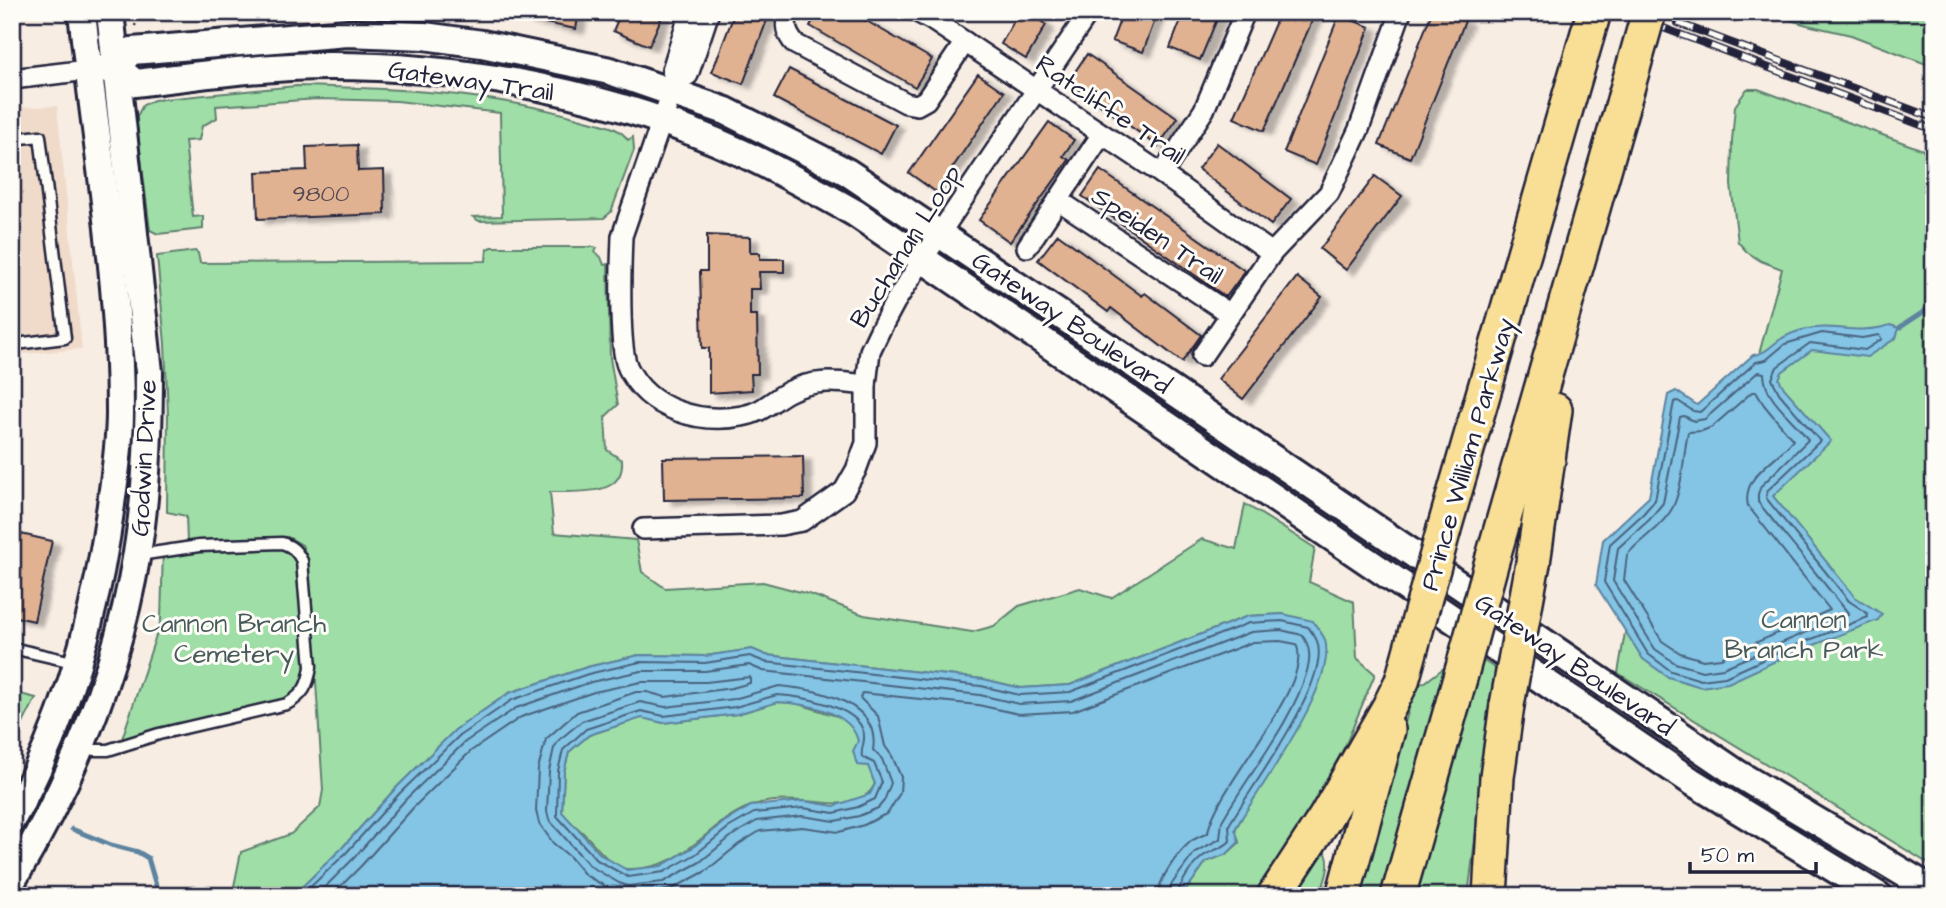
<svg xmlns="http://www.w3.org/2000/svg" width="1946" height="908" viewBox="0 0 1946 908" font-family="'Architects Daughter',sans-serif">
<defs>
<filter id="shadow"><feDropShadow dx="8" dy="4.5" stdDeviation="2" flood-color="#0004"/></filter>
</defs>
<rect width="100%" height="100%" fill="#f7ede3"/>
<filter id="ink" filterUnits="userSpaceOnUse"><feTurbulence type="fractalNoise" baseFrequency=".0143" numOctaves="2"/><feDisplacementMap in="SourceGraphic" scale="14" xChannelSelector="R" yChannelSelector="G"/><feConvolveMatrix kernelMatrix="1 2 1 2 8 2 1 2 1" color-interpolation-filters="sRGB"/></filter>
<g filter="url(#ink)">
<!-- built -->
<polygon fill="#f0dbca" points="57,106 82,349 12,355 12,108"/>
<!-- green -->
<g fill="#9fdea6" stroke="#608070" stroke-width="2">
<polygon points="1934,12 1934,67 1851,35 1807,25 1767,13"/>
<path d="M296 86C393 88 491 92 585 120 600 124 619 126 628 140L633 137 634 150 611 212 604 218 479 221 473 217 502 216 500 113 397 101 318 99 216 106 217 118 202 126 199 140 185 141 193 217 203 216V229L158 234 150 230 136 118 143 105 154 100Z"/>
<polygon points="1747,89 1758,89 1934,154 1934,867 1618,673 1628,615 1706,550 1782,269 1761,261 1747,252 1738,242 1731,185 1732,141 1735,106"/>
<path d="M491 247H594L597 248 595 252 601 257 604 265 608 264 610 358 618 405 605 417 607 450 622 460C625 498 576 491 550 492L554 533 636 540 642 572 665 588 763 582 812 595 864 615 972 632 994 626 1019 606 1080 588 1111 598 1202 539 1236 549 1245 504 1315 548 1309 582 1354 602 1357 658 1375 674 1346 744 1299 832 1258 896H1182L1206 862 1227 854 1239 843 1235 830 1250 803 1283 614 1248 616 1070 685 1021 688 983 679 766 655 752 649 705 656 639 655 587 667 509 693 455 730 395 789 342 848 304 885 288 896H232L241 852 291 834 320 807 323 790 308 559 302 545 288 537 187 542 186 516 167 512 168 415 165 344 157 256 195 251 198 253 200 263 486 261 487 249Z"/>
<polygon points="282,543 298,552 311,667 299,697 119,748 161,620 163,550"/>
<polygon points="1479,658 1496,669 1468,896 1412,896"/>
<polygon points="1445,667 1381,896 1356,896 1416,684 1424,683"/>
<polygon points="12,692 36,698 12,745"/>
<path d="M778 702 796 703 843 718 855 729 875 784C861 812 830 802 804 801 788 800 766 800 751 806 705 823 688 869 630 869 613 870 600 850 589 839 580 829 570 823 562 812L564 772 569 752 589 735 643 717 663 723 737 714Z"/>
<path d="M1325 852C1333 864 1324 882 1320 896H1289Z"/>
</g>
<!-- water -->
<g fill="#84c4e4" stroke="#5d83a0" stroke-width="2" fill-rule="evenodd">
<path d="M1890 325 1899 328 1896 338 1867 357 1812 350 1782 372 1779 379 1784 388 1831 441 1773 496 1855 597 1882 614 1878 620 1791 654 1728 683 1701 687 1668 677 1643 659 1596 585 1603 540 1649 497 1668 395 1676 391 1697 405 1753 355C1766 354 1771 345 1781 339 1787 335 1795 332 1802 330 1834 322 1856 336 1890 325Z"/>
<path d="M1283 614 1313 621C1316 627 1323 634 1325 640 1338 684 1258 789 1235 829L1239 842 1227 854 1206 862 1182 896H288L304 885 342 848 395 789 455 730 509 693 587 667 639 655 705 656 752 649 766 655 983 679 1021 688 1070 685 1248 616ZM778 702C806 704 850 710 858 741L853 751 857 765 868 766 875 784 870 794 834 806 804 801 751 806 724 822 692 848 661 866 627 870 601 855 562 812 564 772 569 752 589 735 642 718 663 723 737 714Z"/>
</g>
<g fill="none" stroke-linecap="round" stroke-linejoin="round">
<!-- shore -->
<g stroke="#49637f" stroke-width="2">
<polygon points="1822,333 1862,338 1879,335 1882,339 1865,350 1810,343 1777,367 1772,379 1779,393 1820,441 1768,490 1766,498 1849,601 1867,613 1868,617 1789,648 1725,677 1701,680 1671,671 1648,654 1604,582 1610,544 1643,514 1655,500 1674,402 1678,401 1693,411 1700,412 1756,362 1766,360 1785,344"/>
<path d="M1758 372 1764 373C1764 401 1794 418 1808 440L1761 486 1758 494V502L1849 614 1723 668 1702 671 1675 663 1655 649 1613 581 1618 548 1649 520 1663 503 1680 417 1684 416 1694 421 1705 419Z"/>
<path d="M1752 392H1756L1764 405 1793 440C1778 460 1741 475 1748 506L1830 610 1721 658 1703 660 1680 653 1662 641 1624 580 1627 555C1640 539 1659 529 1670 512 1683 493 1683 455 1688 432L1702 431 1712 427Z"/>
<path d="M779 686C815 689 881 701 873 750L882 759 891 783 884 801 878 808 859 816 835 821 802 816 757 821 733 835 700 862 663 882 628 886 619 883 590 866 549 820 547 811 549 771 554 748 559 740 582 721 640 702 665 707 734 699Z"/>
<path d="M777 695C799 696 854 705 863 730 867 742 860 746 862 757L874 763 882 782 875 799 858 807 834 813 803 808 754 813 728 828 696 854 664 872 628 877 597 860 557 816 558 771 563 750 586 729 641 711 664 716 735 707Z"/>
<path d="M301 896 346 853 400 793 459 736 512 700 588 674 640 662 705 663 750 656 765 662 981 686 1020 695 1070 692 1249 623 1282 621 1308 627C1311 631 1315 636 1317 641 1332 681 1250 788 1229 825L1230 841C1222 850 1209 850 1201 858 1192 865 1179 885 1177 896"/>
<path d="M316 896 353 859 406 799 465 742 516 708 591 682 641 671H705L749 665 763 671 980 695 1019 704 1071 701 1251 632 1281 630 1302 635C1310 645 1311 659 1307 671 1292 723 1249 773 1222 821L1220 839 1195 852 1171 885 1168 896"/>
<polyline points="331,896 361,866 414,807 471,751 521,717 594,692 641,682 706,682 750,677 750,683 732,688 665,697 647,692 636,692 577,712 546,739 538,769 536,811 539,823 553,843 570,857 585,875 623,896"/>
<path d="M632 896 672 889 706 871 739 844 760 831 802 827 839 832 864 825 888 813 900 793 901 777 892 756 885 746 878 716 860 698 862 693 978 705 1019 714 1073 711 1253 642 1280 641 1296 644C1316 684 1214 788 1208 833 1202 836 1194 838 1189 843 1177 854 1158 880 1158 896"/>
</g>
<!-- stream -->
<g stroke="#5d83a0" stroke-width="5">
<polyline points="1899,328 1934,305"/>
<polyline points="72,829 111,845 138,852 148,858 159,896"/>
</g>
</g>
<!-- building -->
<g fill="#e0b291" stroke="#22223b" stroke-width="2" filter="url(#shadow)">
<polygon points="526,12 579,12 576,29 525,19"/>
<polygon points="621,12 664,12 649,46 613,31"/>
<polygon points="735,12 770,12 743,84 712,72"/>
<polygon points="818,12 851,12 932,59 915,87 810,26"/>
<polygon points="1019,12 1029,12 1046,25 1026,59 1001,44"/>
<polygon points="1123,12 1158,12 1143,52 1112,41"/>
<polygon points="1184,12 1220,12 1200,60 1170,48"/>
<polygon points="1280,12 1316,12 1264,131 1234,118"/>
<polygon points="1432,12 1444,12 1465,21 1410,158 1379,145"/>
<polygon points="1339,15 1370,27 1316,165 1284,152"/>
<polygon points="1087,54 1178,118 1158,146 1068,82"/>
<polygon points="789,69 896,125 881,154 774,98"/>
<polygon points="978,74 1004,92 936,192 909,173"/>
<polygon points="1049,122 1074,140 1063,156 1069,160 1010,242 979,220"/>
<polygon points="1217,143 1291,199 1271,225 1198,169"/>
<polygon points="357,145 358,171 384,170 385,214 258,219 256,172 307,170 306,147"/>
<polygon points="1100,170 1245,271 1226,297 1082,196"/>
<polygon points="1375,176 1402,196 1346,270 1320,249"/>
<polygon points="1058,234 1142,296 1145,293 1201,335 1182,362 1111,308 1108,312 1038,260"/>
<polygon points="707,235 750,237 750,253 760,253 760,259 784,259 784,272 759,272 760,289 750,289 750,315 757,315 758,374 751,374 752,390 709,393 709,348 702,348 700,271 707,271"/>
<polygon points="1297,277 1322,297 1243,399 1218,379"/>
<polygon points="803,456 804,498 664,500 663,458"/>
<polygon points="12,532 52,541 34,621 12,616"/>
</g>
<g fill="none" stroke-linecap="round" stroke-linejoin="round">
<!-- lane casing -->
<g stroke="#22223b" stroke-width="15">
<g id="lane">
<polyline points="12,139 40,136 65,338 16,344 12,314"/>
<polyline points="12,648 77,663"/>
<path d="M82 745 94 750H108L159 734 287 704C303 695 308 686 311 667L302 561C297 551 292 546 282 543L199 546 139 555"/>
</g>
</g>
<!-- street casing -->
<g stroke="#22223b" stroke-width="24">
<g id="street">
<path d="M789 12C784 25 786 34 795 44L906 103 917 105 926 100 965 42"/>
<polyline points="917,12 932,20 1162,174 1272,253"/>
<polyline points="12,79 88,70"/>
<path d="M675 83 622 236C621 261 618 348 628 368 648 410 700 424 742 416 764 412 771 401 788 392 814 378 838 382 866 385"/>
<polyline points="675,83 688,75 709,12"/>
<polyline points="675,83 672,70 690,12"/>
<polyline points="1162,174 1204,110 1245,12"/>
<polyline points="1058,200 1230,314"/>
<polyline points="1027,247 1102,134"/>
<polyline points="1202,356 1272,253 1329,193 1359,129 1401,12"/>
<polyline points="643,529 781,525 802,521 844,491 856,470 866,443 866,385 870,351 880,330 895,302 940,233 1089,12"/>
</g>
</g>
<!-- secondary casing -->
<g stroke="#22223b" stroke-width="32">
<g id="secondary">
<path d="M116 67 135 83C200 75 265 66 330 66 471 66 614 94 742 153 781 171 818 192 855 213L1691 781 1879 896"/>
<polyline points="88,70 116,67 131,51 145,50 347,33 424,36 482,44 610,71 726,111 847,172 1101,342 1738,774 1934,891"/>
<path d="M12 819C67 720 98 610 112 497 116 469 120 441 120 413 120 279 96 145 82 12"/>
<path d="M12 881C72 781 118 669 137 553 147 494 149 433 149 372L110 12"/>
</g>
</g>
<!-- highway casing -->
<g stroke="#22223b" stroke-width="38">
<g id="highway">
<polyline points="1444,529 1594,12"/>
<polyline points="1493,557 1624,100"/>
<polyline points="1533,563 1555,410"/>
<polyline points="1274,896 1325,818 1389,707 1402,681"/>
<polyline points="1343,896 1388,730"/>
<polyline points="1398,896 1462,671"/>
<polyline points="1490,896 1497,777 1507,705"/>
</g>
</g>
<!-- path -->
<polyline stroke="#22223b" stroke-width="2.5" stroke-dasharray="2 5" stroke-linecap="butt" points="135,26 139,12"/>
<!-- lane -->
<use href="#lane" stroke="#fdfcf7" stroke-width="10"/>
<!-- street -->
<use href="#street" stroke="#fdfcf7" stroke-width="19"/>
<!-- secondary -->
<use href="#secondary" stroke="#fdfcf7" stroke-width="26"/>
<!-- highway -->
<use href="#highway" stroke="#f9df96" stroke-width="33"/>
<!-- rail casing -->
<g stroke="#22223b" stroke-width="8">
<g id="rail">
<polyline points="1621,12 1934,130"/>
<polyline points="1678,23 1934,118"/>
</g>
</g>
<!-- rail -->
<use href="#rail" stroke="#fdfcf7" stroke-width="5" stroke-dasharray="16" stroke-linecap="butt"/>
<!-- highway-bridge casing -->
<g stroke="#22223b" stroke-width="38" stroke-linecap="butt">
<g id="highway-bridge">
<polyline points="1624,100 1649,12"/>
<polyline points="1462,671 1493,557"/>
<polyline points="1402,681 1444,529"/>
<polyline points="1507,705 1533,563"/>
</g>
</g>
<!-- highway-bridge -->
<use href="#highway-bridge" stroke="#f9df96" stroke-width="33"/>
</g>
</g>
<g text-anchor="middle" stroke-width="6" stroke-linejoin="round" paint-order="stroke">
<!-- number labels -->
<g font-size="23" fill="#524650">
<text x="321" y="201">9800</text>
</g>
<!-- street labels -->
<g font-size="26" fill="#22223b" stroke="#fdfcf7">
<text transform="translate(471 80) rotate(8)" y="9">Gateway Trail</text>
<text transform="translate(1111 109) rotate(34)" y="9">Ratcliffe Trail</text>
<text transform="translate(1158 235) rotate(34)" y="9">Speiden Trail</text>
<text transform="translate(905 246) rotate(-58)" y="9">Buchanan Loop</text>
<text transform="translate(1072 322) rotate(34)" y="9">Gateway Boulevard</text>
<text transform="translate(1467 454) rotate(-74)" y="9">Prince William Parkway</text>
<text transform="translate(143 458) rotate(-87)" y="9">Godwin Drive</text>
<text transform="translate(1575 664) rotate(34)" y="9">Gateway Boulevard</text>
</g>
<!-- park labels -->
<g font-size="26" fill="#485a5b" stroke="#fdfcf7">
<text x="1804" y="628">Cannon<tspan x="1804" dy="30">Branch Park</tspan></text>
<text x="234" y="632">Cannon Branch<tspan x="234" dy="30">Cemetery</tspan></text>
</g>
</g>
<!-- margin -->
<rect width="1946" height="908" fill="none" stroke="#fdfcf7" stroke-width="42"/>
<rect x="21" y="21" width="1904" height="866" fill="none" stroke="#22223b" stroke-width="2.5" filter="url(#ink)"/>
<!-- scale -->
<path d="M1690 862v10h126v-10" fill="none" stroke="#22223b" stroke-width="3.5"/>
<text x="1701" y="862" font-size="21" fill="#22223b" stroke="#fdfcf7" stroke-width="5" paint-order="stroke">50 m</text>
</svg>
